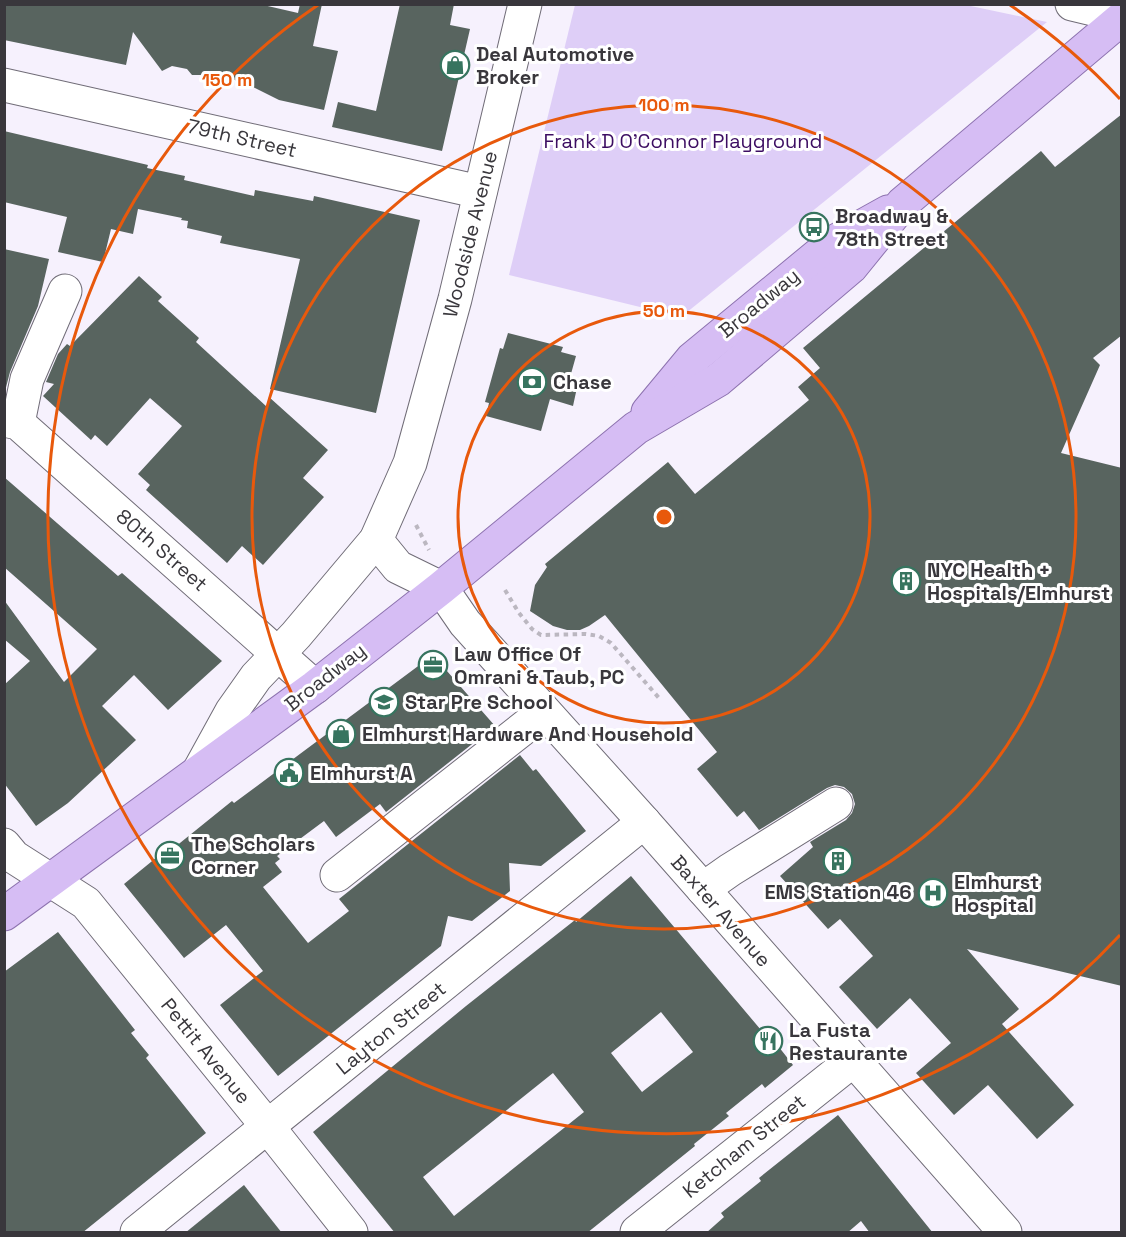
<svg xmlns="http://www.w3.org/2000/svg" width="1126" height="1237" viewBox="0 0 1126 1237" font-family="'Space Grotesk',sans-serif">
<rect width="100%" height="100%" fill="#f6f1fd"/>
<!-- green -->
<polygon fill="#decef7" points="966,5 1047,22 681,317 509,275 575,5"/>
<!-- building -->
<g fill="#58645f" fill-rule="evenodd">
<polygon points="4,4 259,4 298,13 300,4 322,4 313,46 338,51 324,110 279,100 251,86 244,88 235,80 228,78 223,77 212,80 202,75 192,75 187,69 172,66 162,71 133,32 126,65 4,40"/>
<polygon points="400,4 454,4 450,25 470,29 442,151 332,127 338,102 376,111"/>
<polygon points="1122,114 1122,335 1093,358 1100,365 1061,453 1122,468 1122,986 967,949 1019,1009 1002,1024 1074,1105 1037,1139 988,1085 954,1115 916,1073 951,1043 910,998 877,1029 839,987 873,956 840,919 828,929 780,876 813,847 810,842 846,820 852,813 855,804 852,794 844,787 835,785 827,788 759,830 744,811 737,817 697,769 717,752 605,615 589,626 580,630 567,630 553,626 530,611 535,585 547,567 545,564 668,462 695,494 809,400 798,387 820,368 803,348 1041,151 1055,167"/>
<polygon points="4,131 148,165 147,168 185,176 184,180 254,196 255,190 313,201 314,196 420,220 376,413 270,389 300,259 220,243 222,236 187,228 188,221 181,220 182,218 138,209 133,234 111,229 103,262 58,252 67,217 4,202"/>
<polygon points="4,249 49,259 38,306 10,372 4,395"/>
<polygon points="139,276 162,297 158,301 199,338 196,342 267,407 269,397 328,450 303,478 324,497 263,565 242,546 227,563 146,490 150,485 138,474 182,426 150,398 107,446 95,435 91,440 43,396 54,384 46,382 58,354 67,344 70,346"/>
<polygon points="508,333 563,347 561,352 576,356 569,381 578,383 573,406 550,399 541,431 486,416 489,403 485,402 500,348 503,349"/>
<polygon points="4,477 118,576 122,573 222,661 168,710 134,675 102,706 136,740 68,803 36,826 4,783 4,685 30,661 4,639 4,600 64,682 97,649 4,567"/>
<polygon points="433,655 495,726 386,812 380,804 336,837 324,821 277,856 280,859 275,863 282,872 263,887 308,943 349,911 339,899 520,755 533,771 536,769 586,831 541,866 509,863 510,891 472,921 448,916 441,946 278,1076 220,1005 263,971 226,925 184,958 124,884 173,844 175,847 232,801 234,803"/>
<path d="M631 876 761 1030 764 1028 793 1065 765 1088 762 1084 726 1113 729 1116 694 1144 695 1146 587 1233H395L313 1132 466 1006 575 920 576 922ZM661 1012 693 1052 642 1092 611 1053ZM553 1073 584 1112 454 1216 423 1177Z"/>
<polygon points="58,932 135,1030 131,1033 149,1055 146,1058 206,1133 82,1233 4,1233 4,972"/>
<polygon points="838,1115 933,1233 870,1233 861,1221 847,1233 706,1233 724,1217 721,1213 761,1181 759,1178"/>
<polygon points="244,1185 282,1233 185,1233"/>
</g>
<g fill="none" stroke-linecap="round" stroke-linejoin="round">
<!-- minor casing -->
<g stroke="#706c77" stroke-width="35">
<g id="minor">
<polyline points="1072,4 1122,16"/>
<polyline points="4,85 480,192"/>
<polyline points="4,420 18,423 315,687"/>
<polyline points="18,423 27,379 65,291"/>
<polyline points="376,540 398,567 441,588 465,623 644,822 1005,1232"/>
<polyline points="199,771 232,711 256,677 296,635 376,540 410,463 455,299 525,4"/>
<polyline points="4,845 14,857 86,903 268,1127 351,1232"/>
<polyline points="337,875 544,712"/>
<polyline points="703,889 730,870 836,804"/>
<polyline points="137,1232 644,822"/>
<polyline points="637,1232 852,1061"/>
</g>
</g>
<!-- major casing -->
<g stroke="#8d72af" stroke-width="35">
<g id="major">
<polyline points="648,412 692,359 834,242 888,212"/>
<polyline points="4,914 315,687 441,588 636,428 718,380 851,267 903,203 1122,18"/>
</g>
</g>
<!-- path -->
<g stroke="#bbb7c0" stroke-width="4" stroke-dasharray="4.5 4.5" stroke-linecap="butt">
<polyline points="416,525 429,550"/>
<polyline points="505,590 519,613 532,629 541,635 586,634 599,636 611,643 659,698"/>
</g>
<!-- minor -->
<use href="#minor" stroke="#fff" stroke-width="33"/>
<!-- major -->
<use href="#major" stroke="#d6bdf4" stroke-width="33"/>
</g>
<!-- distance rings -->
<g fill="none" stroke="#e8590c" stroke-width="3">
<circle cx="664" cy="517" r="206"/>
<circle cx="664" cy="517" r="412"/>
<path d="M1120 935A618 618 0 1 1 318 5M1010 5A618 618 0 0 1 1120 99"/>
</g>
<!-- icons -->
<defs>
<g id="shop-ring" transform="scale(1.5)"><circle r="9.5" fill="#fff" stroke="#37745f" stroke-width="1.5"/><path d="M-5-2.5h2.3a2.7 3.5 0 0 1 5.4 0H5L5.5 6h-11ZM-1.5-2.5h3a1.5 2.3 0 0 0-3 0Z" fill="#37745f"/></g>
<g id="bus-ring" transform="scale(1.5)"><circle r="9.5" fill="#fff" stroke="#37745f" stroke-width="1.5"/><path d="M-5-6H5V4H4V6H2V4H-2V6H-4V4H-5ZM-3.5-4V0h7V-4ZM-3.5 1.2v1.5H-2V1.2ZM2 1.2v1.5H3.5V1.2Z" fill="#37745f"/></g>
<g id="bank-ring" transform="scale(1.5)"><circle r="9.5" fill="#fff" stroke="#37745f" stroke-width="1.5"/><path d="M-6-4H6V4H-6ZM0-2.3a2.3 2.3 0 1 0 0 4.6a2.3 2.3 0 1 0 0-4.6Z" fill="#37745f"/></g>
<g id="building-ring" transform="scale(1.5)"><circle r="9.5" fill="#fff" stroke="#37745f" stroke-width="1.5"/><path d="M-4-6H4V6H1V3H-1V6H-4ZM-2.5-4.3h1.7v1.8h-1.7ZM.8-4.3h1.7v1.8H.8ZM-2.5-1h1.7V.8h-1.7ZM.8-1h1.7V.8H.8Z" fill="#37745f"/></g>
<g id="office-ring" transform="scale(1.5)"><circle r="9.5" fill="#fff" stroke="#37745f" stroke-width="1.5"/><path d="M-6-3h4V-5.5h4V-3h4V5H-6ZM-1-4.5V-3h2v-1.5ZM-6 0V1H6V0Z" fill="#37745f"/></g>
<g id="school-ring" transform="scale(1.5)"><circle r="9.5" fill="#fff" stroke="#37745f" stroke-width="1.5"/><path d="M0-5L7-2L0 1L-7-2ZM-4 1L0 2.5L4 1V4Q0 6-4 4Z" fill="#37745f"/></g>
<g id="civic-ring" transform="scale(1.5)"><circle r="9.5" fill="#fff" stroke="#37745f" stroke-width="1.5"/><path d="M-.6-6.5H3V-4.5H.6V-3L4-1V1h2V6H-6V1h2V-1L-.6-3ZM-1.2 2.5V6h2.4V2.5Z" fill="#37745f"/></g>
<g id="hospital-ring" transform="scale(1.5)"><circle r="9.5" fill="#fff" stroke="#37745f" stroke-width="1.5"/><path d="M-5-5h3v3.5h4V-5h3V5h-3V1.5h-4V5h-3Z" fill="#37745f"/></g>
<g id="restaurant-ring" transform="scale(1.5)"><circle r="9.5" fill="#fff" stroke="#37745f" stroke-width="1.5"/><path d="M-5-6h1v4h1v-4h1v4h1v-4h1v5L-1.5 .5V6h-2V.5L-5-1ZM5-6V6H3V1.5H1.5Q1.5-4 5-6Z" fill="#37745f"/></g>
</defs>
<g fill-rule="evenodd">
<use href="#shop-ring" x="455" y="65"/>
<use href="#bus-ring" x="814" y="227"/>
<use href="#bank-ring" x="532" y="382"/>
<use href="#building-ring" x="906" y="581"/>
<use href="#office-ring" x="433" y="665"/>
<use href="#school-ring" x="384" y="702"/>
<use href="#shop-ring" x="341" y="734"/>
<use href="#civic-ring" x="289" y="773"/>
<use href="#office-ring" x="170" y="856"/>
<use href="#building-ring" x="838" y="861"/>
<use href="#hospital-ring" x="933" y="893"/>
<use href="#restaurant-ring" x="768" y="1041"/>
</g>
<g text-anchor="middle" stroke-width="6" stroke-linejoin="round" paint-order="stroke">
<!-- poi labels -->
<g font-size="20" font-weight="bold" fill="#39373c" stroke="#fff" text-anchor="start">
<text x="476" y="61">Deal Automotive<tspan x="476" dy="23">Broker</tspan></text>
<text x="835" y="223">Broadway &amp;<tspan x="835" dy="23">78th Street</tspan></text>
<text x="553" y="389">Chase</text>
<text x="927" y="577">NYC Health +<tspan x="927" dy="23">Hospitals/Elmhurst</tspan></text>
<text x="454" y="661">Law Office Of<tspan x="454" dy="23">Omrani &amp; Taub, PC</tspan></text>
<text x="405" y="709">Star Pre School</text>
<text x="362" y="741">Elmhurst Hardware And Household</text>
<text x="310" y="780">Elmhurst A</text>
<text x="191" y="851">The Scholars<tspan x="191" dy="23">Corner</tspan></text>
<text x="954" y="889">Elmhurst<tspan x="954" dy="23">Hospital</tspan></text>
<text x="838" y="899" text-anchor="middle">EMS Station 46</text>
<text x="789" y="1037">La Fusta<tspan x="789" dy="23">Restaurante</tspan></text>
</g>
<!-- street labels -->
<g font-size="20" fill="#39373c" stroke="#fff">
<text transform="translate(242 138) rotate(13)" y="7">79th Street</text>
<text transform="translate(470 234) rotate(-76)" y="7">Woodside Avenue</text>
<text transform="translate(759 303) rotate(-39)" y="7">Broadway</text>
<text transform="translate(162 550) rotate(41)" y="7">80th Street</text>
<text transform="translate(325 677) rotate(-38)" y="7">Broadway</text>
<text transform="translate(721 911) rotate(49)" y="7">Baxter Avenue</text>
<text transform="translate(391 1028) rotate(-39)" y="7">Layton Street</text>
<text transform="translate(206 1051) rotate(51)" y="7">Pettit Avenue</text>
<text transform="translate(744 1146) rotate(-39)" y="7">Ketcham Street</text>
</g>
<!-- park labels -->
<g font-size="20" fill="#3c0d62" stroke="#fff">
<text x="683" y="148">Frank D O'Connor Playground</text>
</g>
</g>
<circle cx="664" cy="517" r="9" fill="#e8590c" stroke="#fff" stroke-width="3"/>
<g font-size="18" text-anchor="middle" font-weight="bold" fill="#e8590c" stroke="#fff" stroke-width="6" stroke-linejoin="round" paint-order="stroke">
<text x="227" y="86">150 m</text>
<text x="664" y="111">100 m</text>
<text x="664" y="317">50 m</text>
</g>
<!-- border -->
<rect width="1126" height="1237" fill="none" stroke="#39373c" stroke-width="12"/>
</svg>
